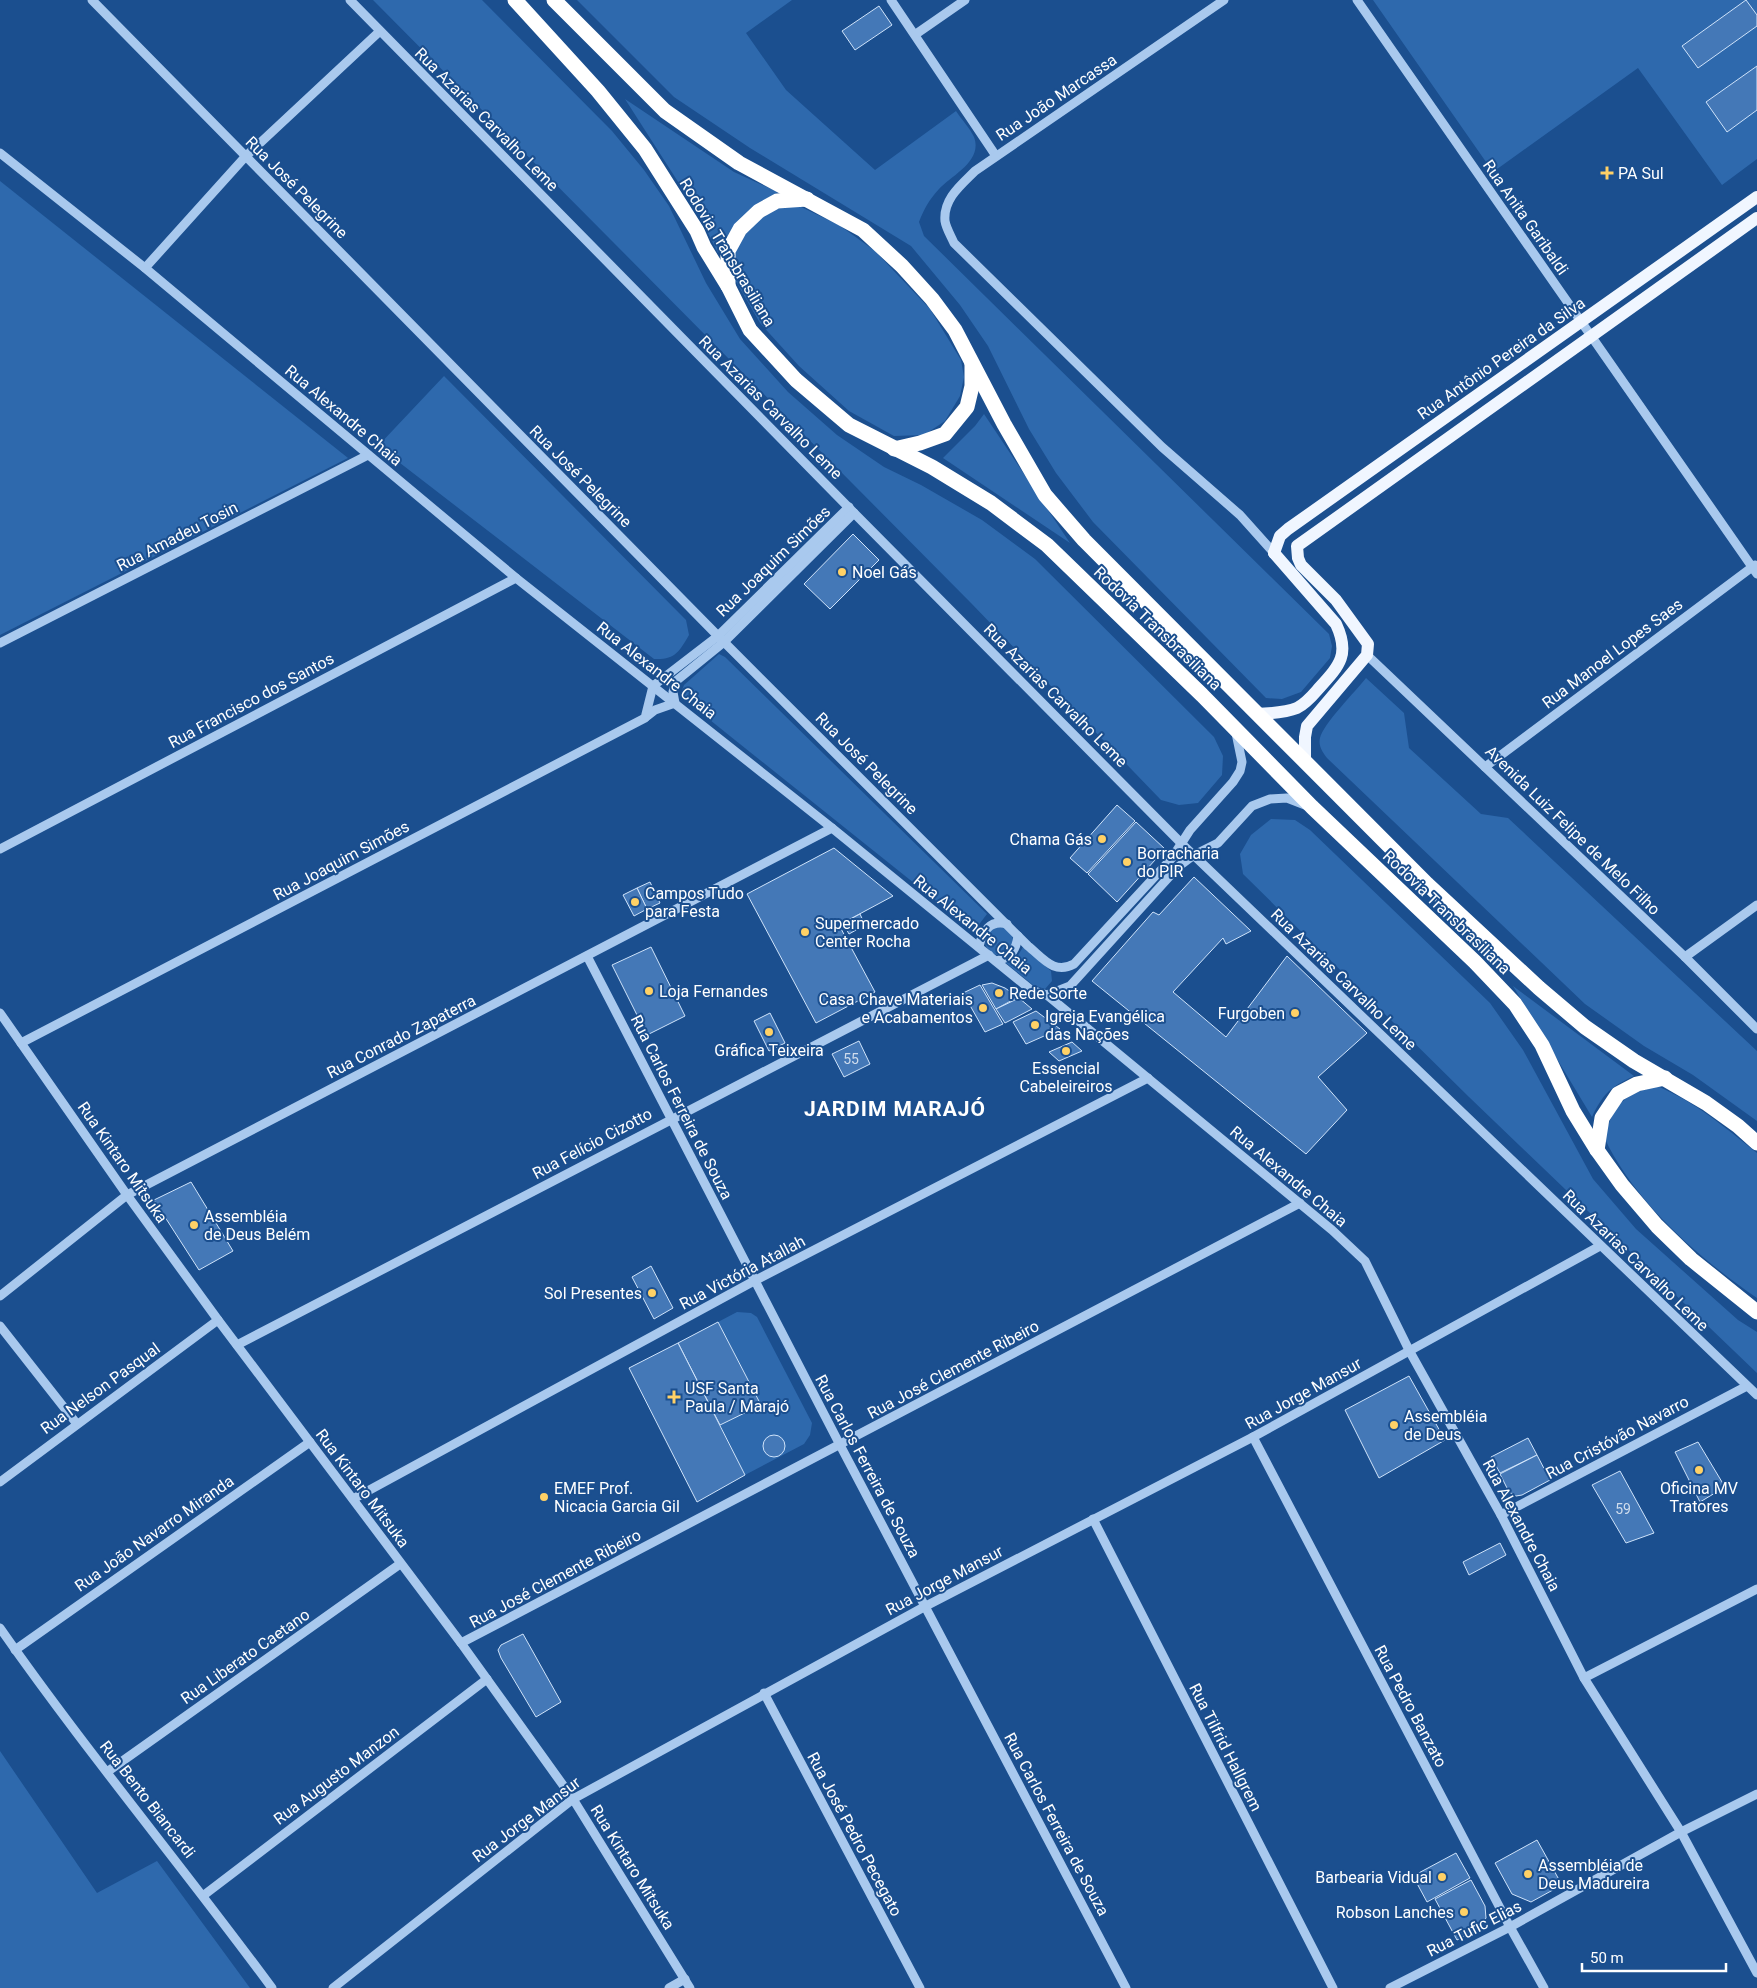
<svg xmlns="http://www.w3.org/2000/svg" width="1757" height="1988" viewBox="0 0 1757 1988" font-family="Roboto,sans-serif">
<rect width="100%" height="100%" fill="#1b4f8f"/>
<!-- green -->
<g fill="#2e69ad">
<polygon points="373,0 482,0 612,131 644,170 669,206 706,283 740,339 788,392 837,435 884,467 921,485 982,520 1035,559 1214,737 1223,756 1222,775 1198,803 1179,805 1161,800 971,603"/>
<path d="M577 0H792L746 33 786 90 875 170 956 111C961 119 970 128 974 137 983 161 952 175 939 189 929 200 924 209 919 222L924 236 1329 634 1332 646 1330 658 1301 692 1282 699 1266 698 1093 522 1056 473 1029 429 988 346 960 305 911 246 750 148 674 97Z"/>
<polygon points="1373,0 1757,0 1757,159 1722,185 1638,68 1493,172"/>
<polygon points="625,99 734,172 778,192 755,206 735,225 718,253 698,213"/>
<polygon points="0,181 348,458 0,635"/>
<polygon points="799,206 839,225 875,251 930,309 961,360 964,377 960,396 945,421 924,435 894,436 849,411 799,366 760,323 734,278 733,256 750,226 777,208"/>
<path d="M444 376 686 620 689 635C679 652 675 660 654 659L378 446Z"/>
<polygon points="984,414 1070,543 943,458 975,426"/>
<polygon points="719,654 725,657 987,914 974,931 685,700 681,693 684,685"/>
<path d="M1366 678 1404 713 1409 748 1481 814 1508 818 1757 1051V1121L1693 1075 1644 1046 1585 1004 1328 759C1323 753 1318 746 1320 738 1323 724 1356 691 1366 678Z"/>
<polygon points="1271,819 1295,820 1310,830 1490,1003 1523,1050 1593,1179 1636,1229 1738,1320 1757,1332 1757,1373 1469,1097 1243,874 1240,854 1251,835"/>
<circle cx="999" cy="941" r="14"/>
<polygon points="1023,947 1051,971 1052,981 1045,989 1033,985 1006,963 1017,957"/>
<path d="M1513 986 1634 1076C1610 1087 1603 1094 1592 1117Z"/>
<path d="M1657 1086C1697 1103 1723 1126 1757 1153V1298C1699 1258 1634 1202 1604 1137 1615 1104 1622 1095 1657 1086Z"/>
<polygon points="737,1312 751,1313 757,1317 812,1423 810,1435 804,1444 745,1475 720,1425 761,1404 718,1322"/>
<polygon points="0,1751 97,1893 157,1861 250,1988 0,1988"/>
</g>
<!-- building -->
<g fill="#4478b7" stroke="#cfe3fa">
<polygon points="1746,0 1757,15 1757,26 1698,68 1682,46"/>
<polygon points="879,6 892,25 855,50 842,31"/>
<polygon points="1757,66 1757,110 1727,132 1706,102"/>
<polygon points="853,534 879,560 830,609 804,584"/>
<polygon points="1117,805 1135,821 1087,873 1070,858"/>
<polygon points="1136,822 1165,849 1117,902 1088,874"/>
<polygon points="834,848 893,896 839,925 875,992 816,1023 747,894"/>
<polygon points="1194,877 1251,931 1226,944 1223,938 1173,992 1226,1037 1287,956 1367,1033 1318,1077 1347,1110 1306,1154 1092,981 1153,912 1159,915"/>
<polygon points="650,882 660,903 647,909 637,888"/>
<polygon points="637,888 647,909 634,916 623,895"/>
<polygon points="860,914 865,925 849,934 843,923"/>
<polygon points="651,947 685,1016 647,1035 612,965"/>
<polygon points="992,983 1005,988 1018,997 996,1009 982,985"/>
<polygon points="980,985 1003,1024 985,1032 963,993"/>
<polygon points="1019,998 1032,1009 1005,1023 996,1009"/>
<polygon points="1036,1011 1060,1029 1026,1044 1013,1022"/>
<polygon points="770,1013 785,1043 769,1051 754,1021"/>
<polygon points="859,1041 870,1064 844,1077 832,1054"/>
<polygon points="1072,1042 1082,1051 1059,1061 1049,1052"/>
<polygon points="191,1182 233,1251 199,1270 154,1200"/>
<polygon points="651,1266 673,1308 654,1319 632,1277"/>
<polygon points="718,1322 761,1405 720,1425 678,1343"/>
<polygon points="678,1343 745,1475 697,1502 629,1368"/>
<polygon points="1409,1376 1445,1440 1379,1478 1345,1410"/>
<circle cx="774" cy="1446" r="11"/>
<polygon points="1528,1438 1537,1455 1500,1473 1491,1457"/>
<polygon points="1698,1442 1725,1487 1700,1502 1675,1452"/>
<polygon points="1537,1455 1550,1480 1522,1495 1516,1496 1509,1492 1500,1474"/>
<polygon points="1620,1471 1654,1533 1626,1543 1592,1485"/>
<polygon points="1500,1543 1506,1555 1469,1575 1463,1562"/>
<polygon points="523,1634 561,1702 536,1717 501,1658 498,1650 501,1645"/>
<polygon points="1537,1840 1562,1885 1531,1902 1512,1894 1495,1863"/>
<polygon points="1456,1853 1470,1878 1427,1902 1413,1876"/>
<polygon points="1471,1880 1485,1906 1486,1918 1479,1928 1457,1940 1435,1899"/>
</g>
<g fill="none" stroke-linecap="round" stroke-linejoin="round">
<!-- minor -->
<g stroke="#a9c9ee" stroke-width="9">
<path d="M92 0 718 636 1028 946C1043 958 1054 975 1074 964L1172 858 1190 830 1233 782 1240 771 1242 762 1236 733"/>
<polyline points="350,0 854,513 1182,844 1757,1395"/>
<polyline points="891,0 996,156"/>
<path d="M1224 0 975 171C961 185 943 199 945 221 946 228 951 236 954 243L1162 447 1240 515 1274 553"/>
<polyline points="1357,0 1757,574"/>
<polyline points="916,34 965,0"/>
<polyline points="0,153 145,268 516,578 832,828 1031,990 1047,995 1332,1230 1365,1261 1410,1352 1501,1515 1584,1678 1681,1832 1757,1973"/>
<polyline points="145,268 245,157 380,31"/>
<polyline points="0,643 368,455"/>
<polyline points="1367,655 1685,957 1757,1029"/>
<polyline points="653,686 718,636 849,507"/>
<polyline points="646,717 655,710 675,703 673,692 676,681 724,642 854,513"/>
<polyline points="1485,767 1755,565"/>
<polyline points="0,849 516,578"/>
<path d="M979 947C982 932 990 919 1007 924"/>
<polyline points="587,956 840,1445 1126,1988"/>
<polyline points="1685,957 1757,905"/>
<path d="M996 961C1011 958 1016 950 1018 936"/>
<polyline points="1047,995 1070,986 1178,867 1194,855 1218,843 1252,806 1270,799 1287,798 1305,805"/>
<polyline points="0,1013 127,1195 218,1320 461,1643 573,1799 690,1988"/>
<polyline points="21,1043 645,718 653,686"/>
<polyline points="0,1296 127,1195 832,828"/>
<polyline points="0,1326 77,1424"/>
<polyline points="237,1345 989,955"/>
<polyline points="1253,1437 1510,1927 1544,1988"/>
<polyline points="0,1482 218,1320"/>
<polyline points="353,1499 754,1281 1148,1078"/>
<polyline points="1501,1515 1747,1386"/>
<polyline points="1093,1519 1333,1988"/>
<path d="M0 1628C86 1751 183 1867 272 1988"/>
<polyline points="461,1643 1300,1203"/>
<polyline points="15,1650 310,1442"/>
<polyline points="1584,1678 1757,1589"/>
<polyline points="764,1693 920,1988"/>
<polyline points="107,1772 400,1564"/>
<polyline points="204,1895 487,1679"/>
<polyline points="333,1988 573,1799 924,1607 1253,1437 1600,1246"/>
<polyline points="669,1988 685,1979"/>
<polyline points="1390,1988 1510,1927 1681,1832 1757,1794"/>
</g>
<!-- major -->
<g stroke="#f0f6ff" stroke-width="12">
<polyline points="1274,553 1280,536 1288,529 1757,197"/>
<path d="M1258 714C1271 713 1285 713 1297 708 1307 703 1313 695 1320 687 1340 665 1350 654 1336 624L1274 553"/>
<polyline points="1305,762 1305,737 1307,726 1367,655 1368,644 1336,600 1301,565 1298,558 1297,546 1757,218"/>
</g>
<!-- highway -->
<g stroke="#fff" stroke-width="15">
<polyline points="515,0 598,91 645,149 697,231 704,247 728,286 750,330 796,380 849,425 932,467 991,503 1047,545 1202,695 1312,807 1475,962 1515,1004 1542,1045 1573,1111 1597,1150 1622,1185 1657,1226 1691,1259 1757,1312"/>
<polyline points="554,0 665,111 739,163 863,230 902,266 932,299 955,330 1004,424 1045,495 1084,540 1427,884 1539,988 1585,1027 1634,1061 1706,1103 1738,1126 1757,1143"/>
<polyline points="728,286 728,251 740,229 759,211 777,201 807,199"/>
<polyline points="894,449 920,443 945,434 967,407 972,386 972,364"/>
<polyline points="1597,1150 1602,1118 1618,1094 1637,1084 1665,1078"/>
</g>
</g>
<!-- markers -->
<g fill="#ffd166" stroke="#1b4f8f" stroke-width="2">
<path d="M1604.5 165.5h5v5h5v5h-5v5h-5v-5h-5v-5h5z"/>
<circle cx="842" cy="572" r="5"/>
<circle cx="1102" cy="839" r="5"/>
<circle cx="1127" cy="862" r="5"/>
<circle cx="635" cy="902" r="5"/>
<circle cx="805" cy="932" r="5"/>
<circle cx="649" cy="991" r="5"/>
<circle cx="999" cy="993" r="5"/>
<circle cx="983" cy="1008" r="5"/>
<circle cx="1295" cy="1013" r="5"/>
<circle cx="1035" cy="1025" r="5"/>
<circle cx="769" cy="1032" r="5"/>
<circle cx="1066" cy="1051" r="5"/>
<circle cx="194" cy="1225" r="5"/>
<circle cx="652" cy="1293" r="5"/>
<path d="M671.5 1389.5h5v5h5v5h-5v5h-5v-5h-5v-5h5z"/>
<circle cx="1394" cy="1425" r="5"/>
<circle cx="1699" cy="1470" r="5"/>
<circle cx="544" cy="1497" r="5"/>
<circle cx="1528" cy="1874" r="5"/>
<circle cx="1442" cy="1877" r="5"/>
<circle cx="1464" cy="1912" r="5"/>
</g>
<g text-anchor="middle" stroke-width="4" stroke-linejoin="round" paint-order="stroke">
<!-- number labels -->
<g font-size="14" fill="#d0dded">
<text x="851" y="1064">55</text>
<text x="1623" y="1514">59</text>
</g>
<!-- street labels -->
<g font-size="16" fill="#fff" stroke="#1b4f8f">
<text transform="translate(1056 97) rotate(-34)" y="6">Rua João Marcassa</text>
<text transform="translate(487 119) rotate(45)" y="6">Rua Azarias Carvalho Leme</text>
<text transform="translate(297 187) rotate(45)" y="6">Rua José Pelegrine</text>
<text transform="translate(1526 217) rotate(55)" y="6">Rua Anita Garibaldi</text>
<text transform="translate(728 252) rotate(59)" y="6">Rodovia Transbrasiliana</text>
<text transform="translate(1501 358) rotate(-35)" y="6">Rua Antônio Pereira da Silva</text>
<text transform="translate(771 407) rotate(45)" y="6">Rua Azarias Carvalho Leme</text>
<text transform="translate(344 415) rotate(40)" y="6">Rua Alexandre Chaia</text>
<text transform="translate(581 476) rotate(45)" y="6">Rua José Pelegrine</text>
<text transform="translate(177 536) rotate(-27)" y="6">Rua Amadeu Tosin</text>
<text transform="translate(773 561) rotate(-44)" y="6">Rua Joaquim Simões</text>
<text transform="translate(1158 628) rotate(44)" y="6">Rodovia Transbrasiliana</text>
<text transform="translate(1612 653) rotate(-37)" y="6">Rua Manoel Lopes Saes</text>
<text transform="translate(657 670) rotate(38)" y="6">Rua Alexandre Chaia</text>
<text transform="translate(1056 695) rotate(45)" y="6">Rua Azarias Carvalho Leme</text>
<text transform="translate(251 700) rotate(-28)" y="6">Rua Francisco dos Santos</text>
<text transform="translate(867 763) rotate(45)" y="6">Rua José Pelegrine</text>
<text transform="translate(1573 830) rotate(44)" y="6">Avenida Luiz Felipe de Melo Filho</text>
<text transform="translate(341 860) rotate(-28)" y="6">Rua Joaquim Simões</text>
<text transform="translate(1447 912) rotate(44)" y="6">Rodovia Transbrasiliana</text>
<text transform="translate(973 924) rotate(39)" y="6">Rua Alexandre Chaia</text>
<text transform="translate(1344 979) rotate(44)" y="6">Rua Azarias Carvalho Leme</text>
<text transform="translate(401 1036) rotate(-27)" y="6">Rua Conrado Zapaterra</text>
<text transform="translate(682 1107) rotate(63)" y="6">Rua Carlos Ferreira de Souza</text>
<text transform="translate(592 1143) rotate(-28)" y="6">Rua Felício Cizotto</text>
<text transform="translate(123 1162) rotate(55)" y="6">Rua Kintaro Mitsuka</text>
<text transform="translate(1289 1176) rotate(40)" y="6">Rua Alexandre Chaia</text>
<text transform="translate(1636 1260) rotate(44)" y="6">Rua Azarias Carvalho Leme</text>
<text transform="translate(742 1272) rotate(-28)" y="6">Rua Victória Atallah</text>
<text transform="translate(953 1369) rotate(-28)" y="6">Rua José Clemente Ribeiro</text>
<text transform="translate(100 1388) rotate(-36)" y="6">Rua Nelson Pasqual</text>
<text transform="translate(1303 1393) rotate(-29)" y="6">Rua Jorge Mansur</text>
<text transform="translate(1617 1437) rotate(-28)" y="6">Rua Cristóvão Navarro</text>
<text transform="translate(868 1466) rotate(62)" y="6">Rua Carlos Ferreira de Souza</text>
<text transform="translate(363 1488) rotate(53)" y="6">Rua Kintaro Mitsuka</text>
<text transform="translate(1522 1525) rotate(62)" y="6">Rua Alexandre Chaia</text>
<text transform="translate(154 1533) rotate(-35)" y="6">Rua João Navarro Miranda</text>
<text transform="translate(555 1578) rotate(-28)" y="6">Rua José Clemente Ribeiro</text>
<text transform="translate(944 1580) rotate(-28)" y="6">Rua Jorge Mansur</text>
<text transform="translate(245 1656) rotate(-35)" y="6">Rua Liberato Caetano</text>
<text transform="translate(1411 1706) rotate(62)" y="6">Rua Pedro Banzato</text>
<text transform="translate(1226 1747) rotate(63)" y="6">Rua Tilfrid Hallgrem</text>
<text transform="translate(336 1775) rotate(-37)" y="6">Rua Augusto Manzon</text>
<text transform="translate(148 1799) rotate(52)" y="6">Rua Bento Biancardi</text>
<text transform="translate(526 1819) rotate(-37)" y="6">Rua Jorge Mansur</text>
<text transform="translate(1057 1824) rotate(62)" y="6">Rua Carlos Ferreira de Souza</text>
<text transform="translate(855 1834) rotate(62)" y="6">Rua José Pedro Pecegato</text>
<text transform="translate(633 1867) rotate(58)" y="6">Rua Kintaro Mitsuka</text>
<text transform="translate(1474 1928) rotate(-27)" y="6">Rua Tufic Elias</text>
</g>
<!-- poi labels -->
<g font-size="16" fill="#fff" stroke="#1b4f8f" text-anchor="start">
<text x="1618" y="179">PA Sul</text>
<text x="852" y="578">Noel Gás</text>
<text x="1092" y="845" text-anchor="end">Chama Gás</text>
<text x="1137" y="859">Borracharia<tspan x="1137" dy="18">do PIR</tspan></text>
<text x="645" y="899">Campos Tudo<tspan x="645" dy="18">para Festa</tspan></text>
<text x="815" y="929">Supermercado<tspan x="815" dy="18">Center Rocha</tspan></text>
<text x="659" y="997">Loja Fernandes</text>
<text x="1009" y="999">Rede Sorte</text>
<text x="973" y="1005" text-anchor="end">Casa Chave Materiais<tspan x="973" dy="18">e Acabamentos</tspan></text>
<text x="1285" y="1019" text-anchor="end">Furgoben</text>
<text x="1045" y="1022">Igreja Evangélica<tspan x="1045" dy="18">das Nações</tspan></text>
<text x="769" y="1056" text-anchor="middle">Gráfica Teixeira</text>
<text x="1066" y="1074" text-anchor="middle">Essencial<tspan x="1066" dy="18">Cabeleireiros</tspan></text>
<text x="204" y="1222">Assembléia<tspan x="204" dy="18">de Deus Belém</tspan></text>
<text x="642" y="1299" text-anchor="end">Sol Presentes</text>
<text x="685" y="1394">USF Santa<tspan x="685" dy="18">Paula / Marajó</tspan></text>
<text x="1404" y="1422">Assembléia<tspan x="1404" dy="18">de Deus</tspan></text>
<text x="554" y="1494">EMEF Prof.<tspan x="554" dy="18">Nicacia Garcia Gil</tspan></text>
<text x="1699" y="1494" text-anchor="middle">Oficina MV<tspan x="1699" dy="18">Tratores</tspan></text>
<text x="1538" y="1871">Assembléia de<tspan x="1538" dy="18">Deus Madureira</tspan></text>
<text x="1432" y="1883" text-anchor="end">Barbearia Vidual</text>
<text x="1454" y="1918" text-anchor="end">Robson Lanches</text>
</g>
<!-- district labels -->
<g font-size="21" font-weight="bold" letter-spacing="1" fill="#fff" stroke="#1b4f8f">
<text x="895" y="1116">JARDIM MARAJÓ</text>
</g>
</g>
<!-- scale -->
<path d="M1582 1963v8h144v-8" fill="none" stroke="#ffffff" stroke-width="2.5"/>
<text x="1590" y="1963" font-size="15" fill="#ffffff" stroke="#1b4f8f" stroke-width="4" paint-order="stroke">50 m</text>
</svg>
